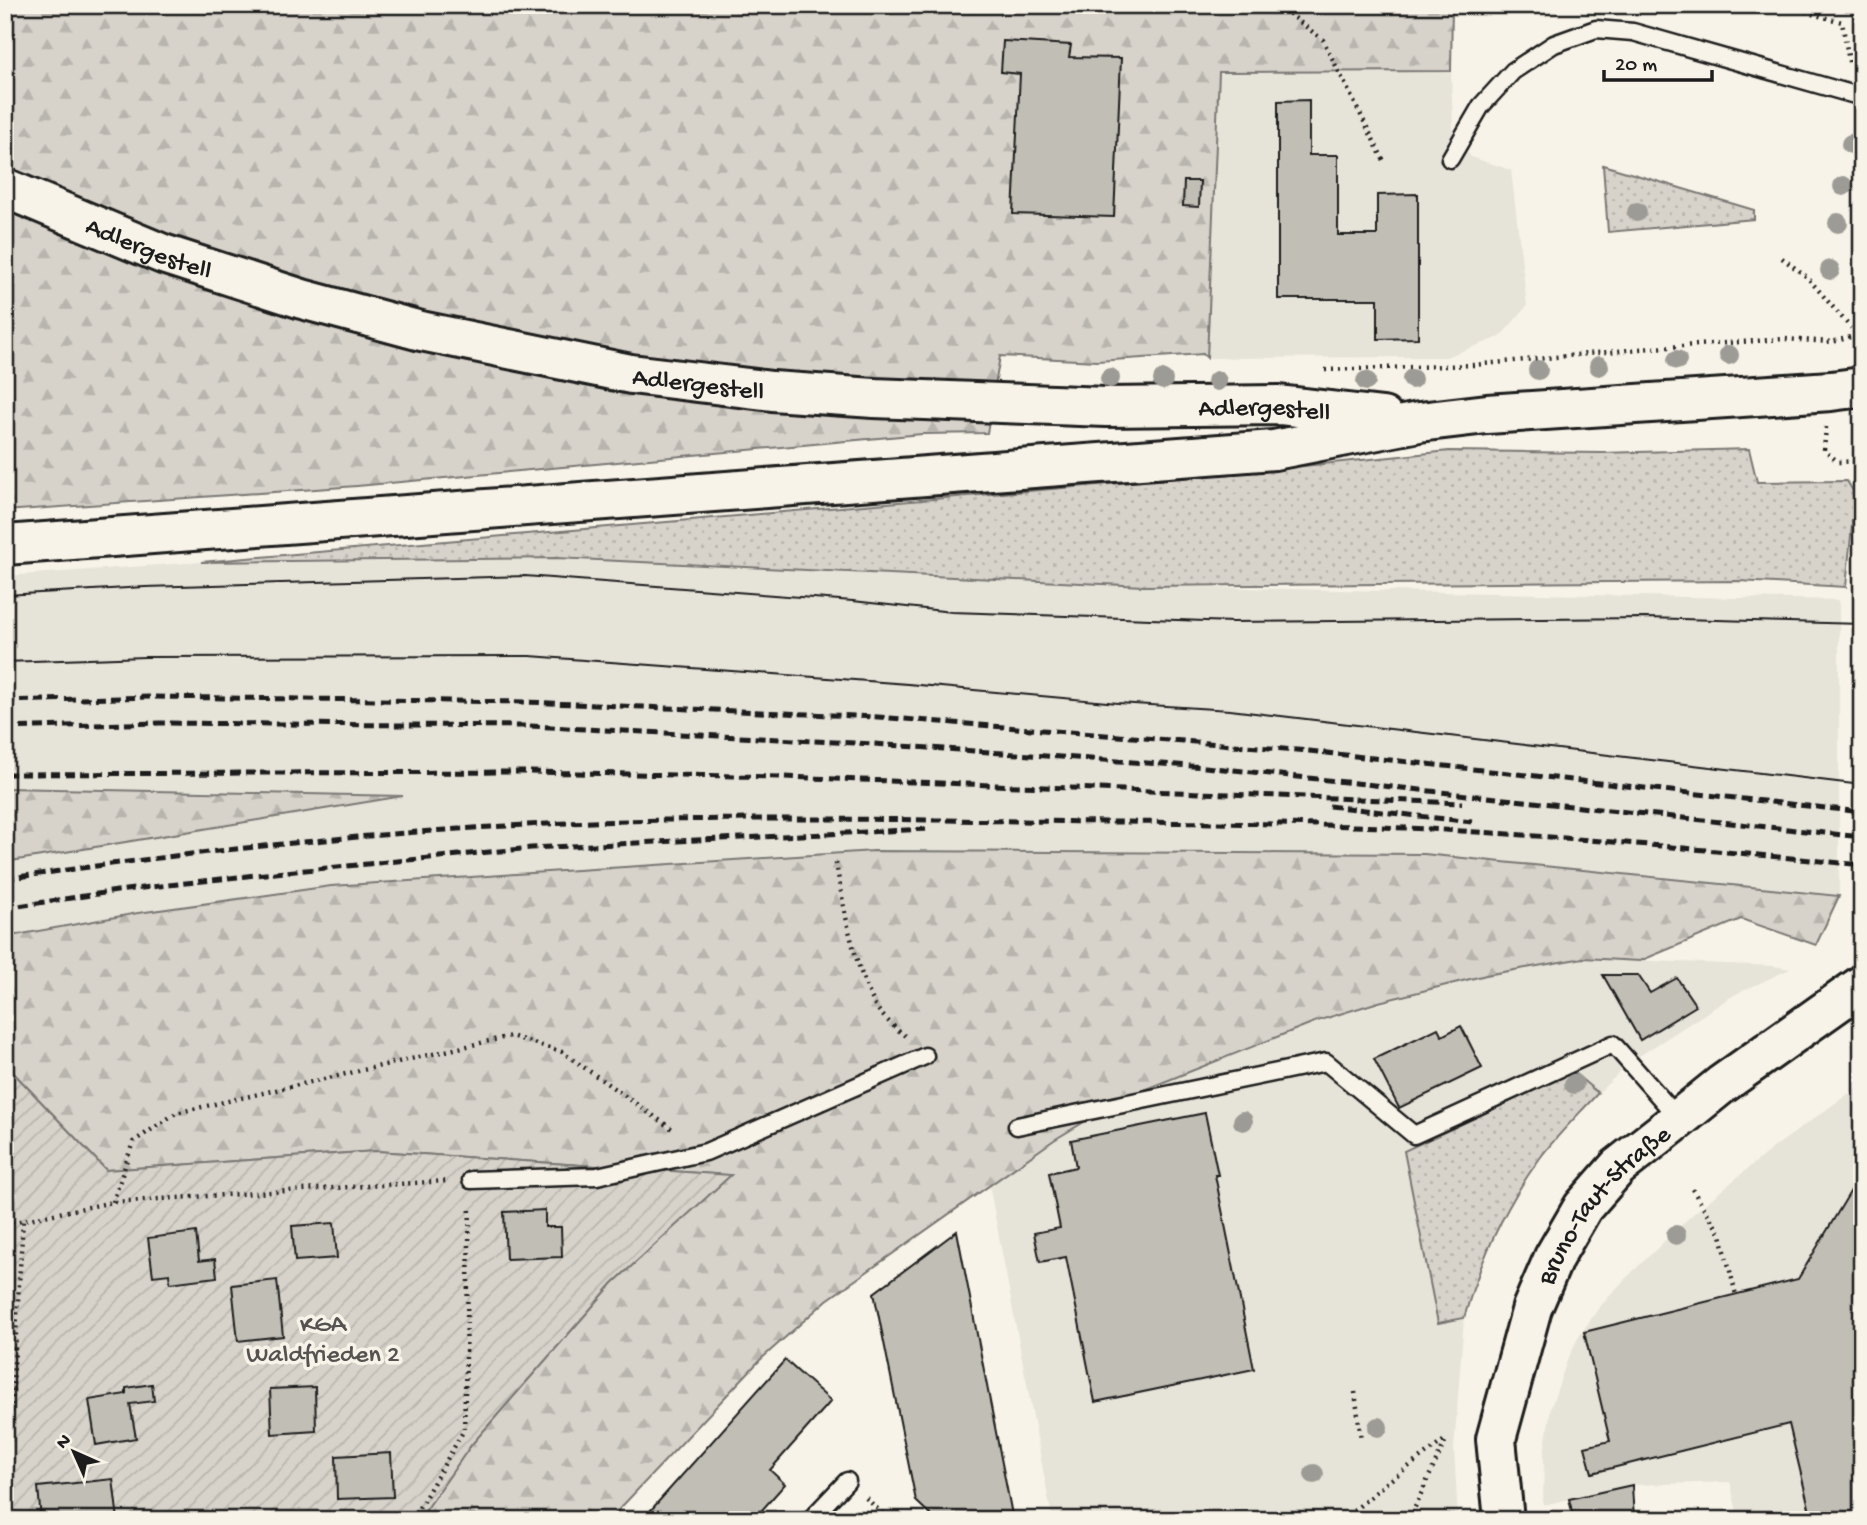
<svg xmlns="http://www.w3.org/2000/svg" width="1867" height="1525" viewBox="0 0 1867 1525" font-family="'Gochi Hand',sans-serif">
<defs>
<pattern id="grass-dots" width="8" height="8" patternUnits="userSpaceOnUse" patternTransform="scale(1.75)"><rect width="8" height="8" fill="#d7d3cb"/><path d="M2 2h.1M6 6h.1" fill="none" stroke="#b8b5ae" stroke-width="1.8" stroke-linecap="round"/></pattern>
<pattern id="forest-firs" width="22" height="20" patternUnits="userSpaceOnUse" patternTransform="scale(1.75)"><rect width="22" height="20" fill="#d7d3cb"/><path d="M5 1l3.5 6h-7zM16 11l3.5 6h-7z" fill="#b8b5ae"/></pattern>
<pattern id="garden-furrows" width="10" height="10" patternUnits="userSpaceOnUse" patternTransform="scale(1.75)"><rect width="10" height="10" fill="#d7d3cb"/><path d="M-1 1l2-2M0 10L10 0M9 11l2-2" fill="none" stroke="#b8b5ae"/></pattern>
</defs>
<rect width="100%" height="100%" fill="#f7f3e8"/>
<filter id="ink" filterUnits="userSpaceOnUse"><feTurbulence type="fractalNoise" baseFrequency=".0143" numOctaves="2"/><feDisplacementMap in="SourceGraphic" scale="14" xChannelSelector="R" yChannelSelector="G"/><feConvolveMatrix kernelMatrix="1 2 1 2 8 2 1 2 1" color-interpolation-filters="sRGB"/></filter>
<g filter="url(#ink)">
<!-- built -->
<g fill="#e6e3d9">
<polygon points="1451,71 1453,131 1471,157 1511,170 1527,306 1500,337 1446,357 1207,358 1219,72"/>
<polygon points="556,558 1144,586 1839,600 1839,896 1424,854 874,851 331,886 138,913 5,937 5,862 397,797 5,788 5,576 201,562"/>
<polygon points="1583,958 1774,966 1790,969 1734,995 1633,1060 1598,1093 1542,1156 1522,1184 1498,1227 1473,1288 1464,1318 1454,1448 1458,1520 1055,1520 1052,1517 989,1184 1054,1140 1126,1097 1317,1021 1486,975"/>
<polygon points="1862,1084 1862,1520 1739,1520 1730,1482 1632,1485 1543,1505 1544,1454 1551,1407 1567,1361 1578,1338 1598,1309 1625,1279 1694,1213 1773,1148"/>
</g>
<!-- grass -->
<g fill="url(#grass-dots)" stroke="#7a7874" stroke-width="2">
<polygon points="1603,165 1754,210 1754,219 1608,232"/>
<polygon points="1749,449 1757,482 1847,481 1855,494 1846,587 1739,581 1144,586 556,558 201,562 1225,474 1449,451 1601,453"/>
<path d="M1573 1072 1598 1093C1579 1114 1557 1135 1540 1158 1505 1206 1480 1261 1464 1318L1438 1323 1404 1151Z"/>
</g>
<!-- forest -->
<g fill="url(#forest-firs)" stroke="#7a7874" stroke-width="2">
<polygon points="5,5 1452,5 1451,71 1219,72 1207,358 1203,354 1097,361 1000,356 987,433 922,434 357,486 5,511"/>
<polygon points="5,788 403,796 5,862"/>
<polygon points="874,851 1424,854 1839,896 1816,945 1741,919 1640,961 1583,958 1486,975 1379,1002 1317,1021 1126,1097 1054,1140 827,1300 760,1360 609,1520 419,1520 471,1445 613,1283 730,1175 376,1151 106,1170 5,1064 5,937 138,913 331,886"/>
</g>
<!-- garden -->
<polygon fill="url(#garden-furrows)" stroke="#7a7874" stroke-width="2" points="5,1064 106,1170 376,1151 731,1175 613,1283 471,1445 419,1520 5,1520"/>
<!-- building -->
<g fill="#c0beb5" stroke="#1c1c1c" stroke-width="2">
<polygon points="1003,41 1071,45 1069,57 1121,58 1114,217 1013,214 1020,74 1001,72"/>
<polygon points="1309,100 1309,155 1338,155 1338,235 1377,235 1377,195 1418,194 1418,338 1378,339 1378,299 1278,299 1278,101"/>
<polygon points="1184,181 1200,181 1199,207 1183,206"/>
<polygon points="1603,975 1638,975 1650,993 1677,978 1696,1006 1640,1040"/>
<polygon points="1461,1026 1482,1068 1399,1108 1374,1059 1438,1028 1442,1036"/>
<polygon points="1205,1113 1218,1175 1215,1175 1254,1369 1095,1402 1066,1257 1040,1262 1034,1233 1060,1228 1049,1173 1076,1167 1071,1140"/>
<polygon points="1862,1172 1862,1520 1812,1520 1789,1424 1592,1473 1585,1447 1610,1441 1584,1332 1798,1279"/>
<polygon points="545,1210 545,1227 561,1227 562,1257 506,1259 504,1212"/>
<polygon points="334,1223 337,1258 295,1261 292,1226"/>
<polygon points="957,1231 1013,1520 936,1520 916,1501 874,1293"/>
<polygon points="196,1232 199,1261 215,1259 217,1277 170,1283 169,1274 153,1276 148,1238"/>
<polygon points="277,1280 283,1336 238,1341 232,1285"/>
<polygon points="785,1360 831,1401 770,1470 785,1484 754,1519 736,1520 729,1514 724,1520 642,1520"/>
<polygon points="152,1384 154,1401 130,1404 136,1438 96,1445 89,1400 126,1394 126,1388"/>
<polygon points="315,1387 316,1431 272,1434 270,1389"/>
<polygon points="391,1453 393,1497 337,1499 336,1456"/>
<polygon points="113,1479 118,1520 41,1520 38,1487"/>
<polygon points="1632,1485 1634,1520 1574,1520 1569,1499"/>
</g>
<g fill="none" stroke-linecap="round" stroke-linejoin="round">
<!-- lane casing -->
<g stroke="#1c1c1c" stroke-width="21">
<g id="lane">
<polyline points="1450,159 1481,106 1513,71 1554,44 1596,29 1633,32 1862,97"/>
<polyline points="1017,1126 1326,1062 1414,1135 1613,1044 1679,1119"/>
<polyline points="471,1180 597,1176 706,1152 925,1056"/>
<polyline points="810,1520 847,1481"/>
</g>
</g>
<!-- secondary casing -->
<g stroke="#1c1c1c" stroke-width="44">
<g id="secondary">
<path id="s1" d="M5 188 163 254 302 299 421 331 631 374 772 391 874 398 1106 407 1279 405 1383 417"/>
<polyline points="5,545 1274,450 1419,422 1487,414 1831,391 1862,387"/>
<path id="s2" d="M1504 1520 1496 1439 1532 1308 1554 1257 1583 1207 1618 1167 1679 1119 1721 1085 1862 985"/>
</g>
</g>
<!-- path -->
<g stroke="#1c1c1c" stroke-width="4.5" stroke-dasharray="2 5" stroke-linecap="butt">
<polyline points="1278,5 1323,40 1385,163"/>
<polyline points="1802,5 1808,13 1842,22 1850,67"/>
<polyline points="1782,258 1807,277 1851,328"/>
<polyline points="1325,370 1473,365 1639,349 1784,339 1832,342 1862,334"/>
<polyline points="1826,427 1824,450 1838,462 1862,461"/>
<path d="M836 863C844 910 853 962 875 1005 881 1016 895 1027 905 1036"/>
<polyline points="1692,1189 1721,1235 1736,1295"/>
<polyline points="113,1202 133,1142 176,1113 511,1036 562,1052 675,1131"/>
<polyline points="5,1224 113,1202 446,1181"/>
<polyline points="1355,1392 1361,1439"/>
<polyline points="866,1498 889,1520"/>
<polyline points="5,1510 23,1220"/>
<polyline points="754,1519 754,1520"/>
<polyline points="412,1520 464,1430 470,1206"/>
<polyline points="1343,1520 1385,1484 1446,1439"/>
<polyline points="1409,1520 1446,1440"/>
</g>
<!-- lane -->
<use href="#lane" stroke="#f7f3e8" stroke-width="16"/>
<!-- secondary -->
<use href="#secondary" stroke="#f7f3e8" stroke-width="38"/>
<!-- tram -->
<g stroke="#1c1c1c" stroke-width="2">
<polyline points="5,595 145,587 525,576 853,601 952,612 1095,617 1233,622 1646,618 1862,624"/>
<polyline points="5,662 145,657 530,656 908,684 1118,703 1230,710 1862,785"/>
</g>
<!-- rail -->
<g stroke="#1c1c1c" stroke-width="5" stroke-dasharray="10 5" stroke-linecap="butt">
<polyline points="5,701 153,697 526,702 878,717 1309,751 1862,812"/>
<polyline points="5,728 159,723 529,726 873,744 1205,767 1862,837"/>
<polyline points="5,774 527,772 784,777 1462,803"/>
<polyline points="1329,806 1472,822"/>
<path d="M5 879C172 854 339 836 507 826 678 816 850 819 1022 821 1168 823 1315 822 1461 831 1595 839 1729 852 1862 865"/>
<polyline points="5,908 117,891 255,875 531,848 929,829"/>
</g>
</g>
<!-- trees -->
<g fill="#9d9b95">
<circle cx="1851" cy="144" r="10"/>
<circle cx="1843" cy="186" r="10"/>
<circle cx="1637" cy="212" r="10"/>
<circle cx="1838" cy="223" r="10"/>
<circle cx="1830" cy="270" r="10"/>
<circle cx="1729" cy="355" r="10"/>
<circle cx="1677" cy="360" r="10"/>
<circle cx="1599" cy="366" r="10"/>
<circle cx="1538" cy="370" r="10"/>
<circle cx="1110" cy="378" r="10"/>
<circle cx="1412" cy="379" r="10"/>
<circle cx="1163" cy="380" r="10"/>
<circle cx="1217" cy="381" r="10"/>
<circle cx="1366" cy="381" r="10"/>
<circle cx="1574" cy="1084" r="10"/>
<circle cx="1243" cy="1121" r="10"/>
<circle cx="1676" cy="1235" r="10"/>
<circle cx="1378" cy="1427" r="10"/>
<circle cx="1314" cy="1474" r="10"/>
</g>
</g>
<g text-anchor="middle" stroke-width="7" stroke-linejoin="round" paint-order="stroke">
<!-- street labels -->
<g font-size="26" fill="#1c1c1c" stroke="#f7f3e8">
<text dy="9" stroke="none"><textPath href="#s1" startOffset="156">Adlergestell</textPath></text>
<text dy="9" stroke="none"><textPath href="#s1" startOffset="723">Adlergestell</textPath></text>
<text dy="9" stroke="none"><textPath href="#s1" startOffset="1290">Adlergestell</textPath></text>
<text dy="9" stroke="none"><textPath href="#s2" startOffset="345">Bruno-Taut-Straße</textPath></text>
</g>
<!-- park labels -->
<g font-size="26" fill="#545351" stroke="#f7f3e8">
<text x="323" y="1331">KGA<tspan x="323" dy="30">Waldfrieden 2</tspan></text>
</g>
</g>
<!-- margin -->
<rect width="1867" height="1525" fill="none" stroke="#f7f3e8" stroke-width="28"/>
<rect x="14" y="14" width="1839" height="1497" fill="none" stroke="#1c1c1c" stroke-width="2.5" filter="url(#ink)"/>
<!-- north arrow -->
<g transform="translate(74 1452) rotate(315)" stroke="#f7f3e8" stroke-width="5" paint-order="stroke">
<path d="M0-5L12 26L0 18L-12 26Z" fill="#1c1c1c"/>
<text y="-10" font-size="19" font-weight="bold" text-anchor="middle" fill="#1c1c1c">N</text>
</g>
<!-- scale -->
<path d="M1604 70v10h108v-10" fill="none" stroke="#1c1c1c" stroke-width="3.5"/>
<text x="1615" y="70" font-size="21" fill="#1c1c1c" stroke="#f7f3e8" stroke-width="5" paint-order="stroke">20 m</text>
</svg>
